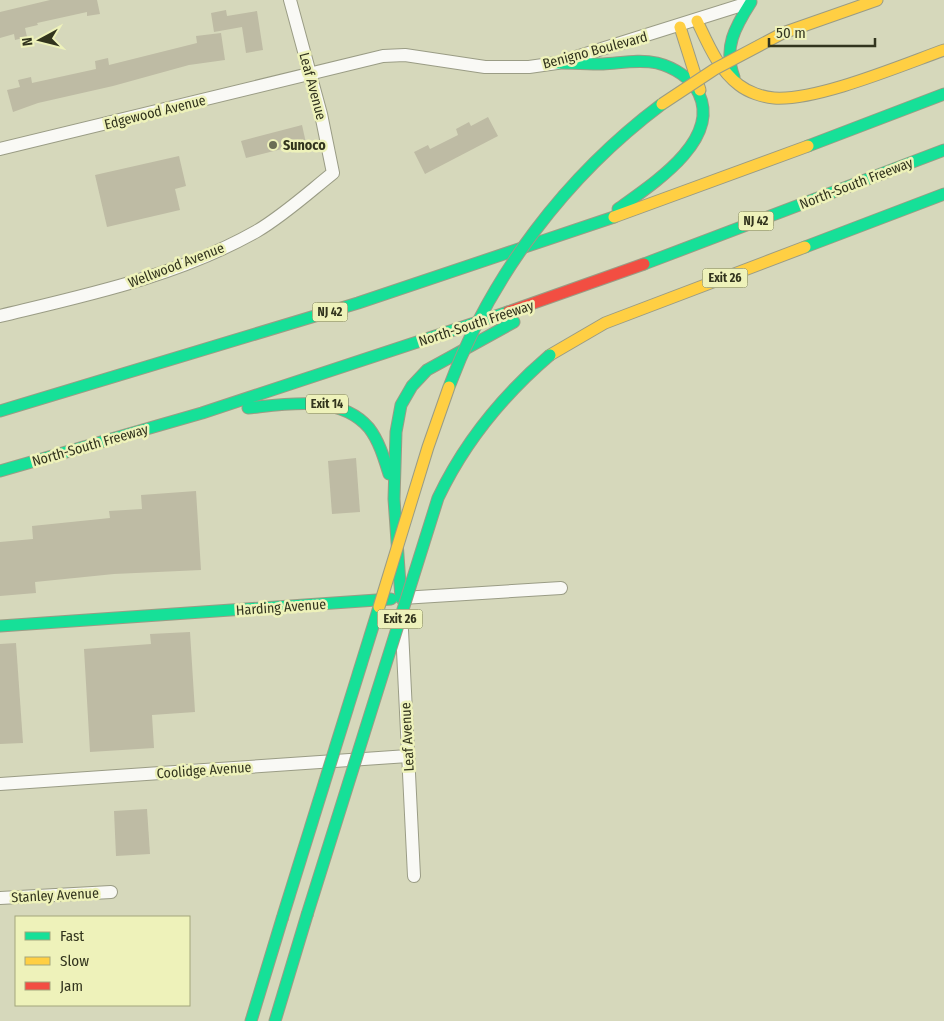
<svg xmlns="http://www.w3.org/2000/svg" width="944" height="1021" viewBox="0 0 944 1021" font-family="'Fira Sans Condensed',sans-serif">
<rect width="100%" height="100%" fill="#d6d8bb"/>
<!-- building -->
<g fill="#bebba4">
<polygon points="50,0 97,0 100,14 87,16 87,12 37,23 38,25 25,28 27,37 15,40 14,34 0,38 0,12"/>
<polygon points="226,10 227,16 257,11 263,50 246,53 242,27 214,32 211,13"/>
<polygon points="221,33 225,60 189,65 113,86 38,103 13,112 7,90 20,87 18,80 31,77 32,83 96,69 95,61 108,58 109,65 197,43 196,36"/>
<polygon points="488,117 498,136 425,174 414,152 428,145 430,149 458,135 456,129 469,122 471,126"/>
<polygon points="302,125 306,143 246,158 241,141"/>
<polygon points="179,156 186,186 175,189 180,210 107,227 95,175"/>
<polygon points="356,458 360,512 332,514 328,461"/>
<polygon points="196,491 201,570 114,574 35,582 36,593 0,596 0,542 33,539 32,526 110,518 109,511 142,509 141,495"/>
<polygon points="190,632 195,712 152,715 154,748 90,752 84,649 151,644 150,634"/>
<polygon points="16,643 23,743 0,744 0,644"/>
<polygon points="147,809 150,854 116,856 114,811"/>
</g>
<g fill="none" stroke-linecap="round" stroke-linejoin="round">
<!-- street casing -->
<g stroke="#9a9c85" stroke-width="14">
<g id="street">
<polyline points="0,149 383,56 405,55 485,67 529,67 557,63 748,3"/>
<path d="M0 316C87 295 178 276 257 231 284 215 308 193 333 173L321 114 290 0"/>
<polyline points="402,598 561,588"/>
<polyline points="402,630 414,876"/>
<polyline points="0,784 408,756"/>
<polyline points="0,898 111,892"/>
</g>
</g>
<!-- fast casing -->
<g stroke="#9a9c85" stroke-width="13">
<g id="fast">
<path d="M557 63C572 63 588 64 603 64 621 63 639 59 657 63 673 67 692 78 699 94 721 141 651 185 618 209"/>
<path d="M734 77C723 48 735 27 751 2"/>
<polyline points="808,146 944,94"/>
<polyline points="805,247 944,194"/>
<polyline points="644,264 944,150"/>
<path d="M248 408C287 404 340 394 369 428 379 441 384 458 389 474"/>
<polyline points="0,411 358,303 614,217"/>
<polyline points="0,471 202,413 508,312"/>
<polyline points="401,598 394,499 396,432 401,405 412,386 427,370 514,322"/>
<polyline points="0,626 391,599"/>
<polyline points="251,1021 282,919"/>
<polyline points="275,1021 307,915"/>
</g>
</g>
<!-- slow casing -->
<g stroke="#9a9c85" stroke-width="13">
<g id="slow">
<path d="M697 21C708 44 718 69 739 85 748 92 762 97 774 98 817 101 902 65 944 50"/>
<polyline points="680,27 700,90"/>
<polyline points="783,33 877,0"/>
<polyline points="614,217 808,146"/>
<polyline points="550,355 605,323 805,247"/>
</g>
</g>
<!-- jam casing -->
<g stroke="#9a9c85" stroke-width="13">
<polyline id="jam" points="508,312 644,264"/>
</g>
<!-- street -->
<use href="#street" stroke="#f9f9f5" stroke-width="12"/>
<!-- fast -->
<use href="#fast" stroke="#16e098" stroke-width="11"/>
<!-- slow -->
<use href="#slow" stroke="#ffcf43" stroke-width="11"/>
<!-- jam -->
<use href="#jam" stroke="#f24e42" stroke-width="11"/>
<!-- fast-bridge casing -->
<g stroke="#9a9c85" stroke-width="13" stroke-linecap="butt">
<g id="fast-bridge">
<path d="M449 387C491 275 566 176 662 104"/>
<path d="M307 915 438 498C465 441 502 396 550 355"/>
<polyline points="282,919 379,607"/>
</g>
</g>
<!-- slow-bridge casing -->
<g stroke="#9a9c85" stroke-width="13" stroke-linecap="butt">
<g id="slow-bridge">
<polyline points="662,104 715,69 783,33"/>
<polyline points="379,607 428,447 449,387"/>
</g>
</g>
<!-- fast-bridge -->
<use href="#fast-bridge" stroke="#16e098" stroke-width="11"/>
<!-- slow-bridge -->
<use href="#slow-bridge" stroke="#ffcf43" stroke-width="11"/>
</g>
<!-- markers -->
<circle fill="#6b6d55" stroke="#eef2ba" stroke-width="2" cx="273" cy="145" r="5"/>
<g text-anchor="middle" stroke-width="5" stroke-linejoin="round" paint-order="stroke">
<!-- shield labels -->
<g fill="#eef2ba" stroke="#6a6d4d" stroke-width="1">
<rect x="738.5" y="211.5" width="35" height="19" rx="4"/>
<rect x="702.5" y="268.5" width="45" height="19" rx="4"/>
<rect x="312.5" y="302.5" width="35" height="19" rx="4"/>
<rect x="306" y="394.5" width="42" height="19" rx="4"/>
<rect x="377.5" y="609.5" width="45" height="19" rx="4"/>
</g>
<g font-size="12" font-weight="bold" fill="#32341e">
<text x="756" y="225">NJ 42</text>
<text x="725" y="282">Exit 26</text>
<text x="330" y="316">NJ 42</text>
<text x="327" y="408">Exit 14</text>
<text x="400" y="623">Exit 26</text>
</g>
<!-- street labels -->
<g font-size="14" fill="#32341e" stroke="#eef2ba">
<text transform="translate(595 50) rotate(-15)" y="5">Benigno Boulevard</text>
<text transform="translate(313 86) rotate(75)" y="5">Leaf Avenue</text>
<text transform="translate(155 112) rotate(-14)" y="5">Edgewood Avenue</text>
<text transform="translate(856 183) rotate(-21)" y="5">North-South Freeway</text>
<text transform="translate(176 265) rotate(-21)" y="5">Wellwood Avenue</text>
<text transform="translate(476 323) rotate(-18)" y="5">North-South Freeway</text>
<text transform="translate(90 445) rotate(-16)" y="5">North-South Freeway</text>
<text transform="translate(281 607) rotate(-4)" y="5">Harding Avenue</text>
<text transform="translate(407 737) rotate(-93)" y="5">Leaf Avenue</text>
<text transform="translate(204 770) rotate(-4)" y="5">Coolidge Avenue</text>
<text transform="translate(55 895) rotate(-3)" y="5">Stanley Avenue</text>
</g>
<!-- poi labels -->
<g font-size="14" font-weight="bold" fill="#32341e" stroke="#eef2ba" text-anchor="start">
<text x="283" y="150">Sunoco</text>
</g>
</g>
<!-- legend -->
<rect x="15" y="916" width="175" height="90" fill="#eef2ba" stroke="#a3a67c"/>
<rect x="25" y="932" width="25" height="8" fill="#16e098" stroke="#a3a67c"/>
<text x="60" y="941" font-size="15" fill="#32341e">Fast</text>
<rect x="25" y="957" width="25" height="8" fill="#ffcf43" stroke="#a3a67c"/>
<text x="60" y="966" font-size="15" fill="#32341e">Slow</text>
<rect x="25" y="982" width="25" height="8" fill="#f24e42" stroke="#a3a67c"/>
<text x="60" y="991" font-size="15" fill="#32341e">Jam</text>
<!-- north arrow -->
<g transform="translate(40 40) rotate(263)" stroke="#eef2ba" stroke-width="4" paint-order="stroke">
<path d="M0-4L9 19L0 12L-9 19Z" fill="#32341e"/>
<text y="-8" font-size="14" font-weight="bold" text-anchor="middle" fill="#32341e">N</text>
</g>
<!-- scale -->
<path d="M769 38v8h106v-8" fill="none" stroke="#32341e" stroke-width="2.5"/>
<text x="776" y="38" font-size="15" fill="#32341e" stroke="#eef2ba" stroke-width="4" paint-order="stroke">50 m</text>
</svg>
